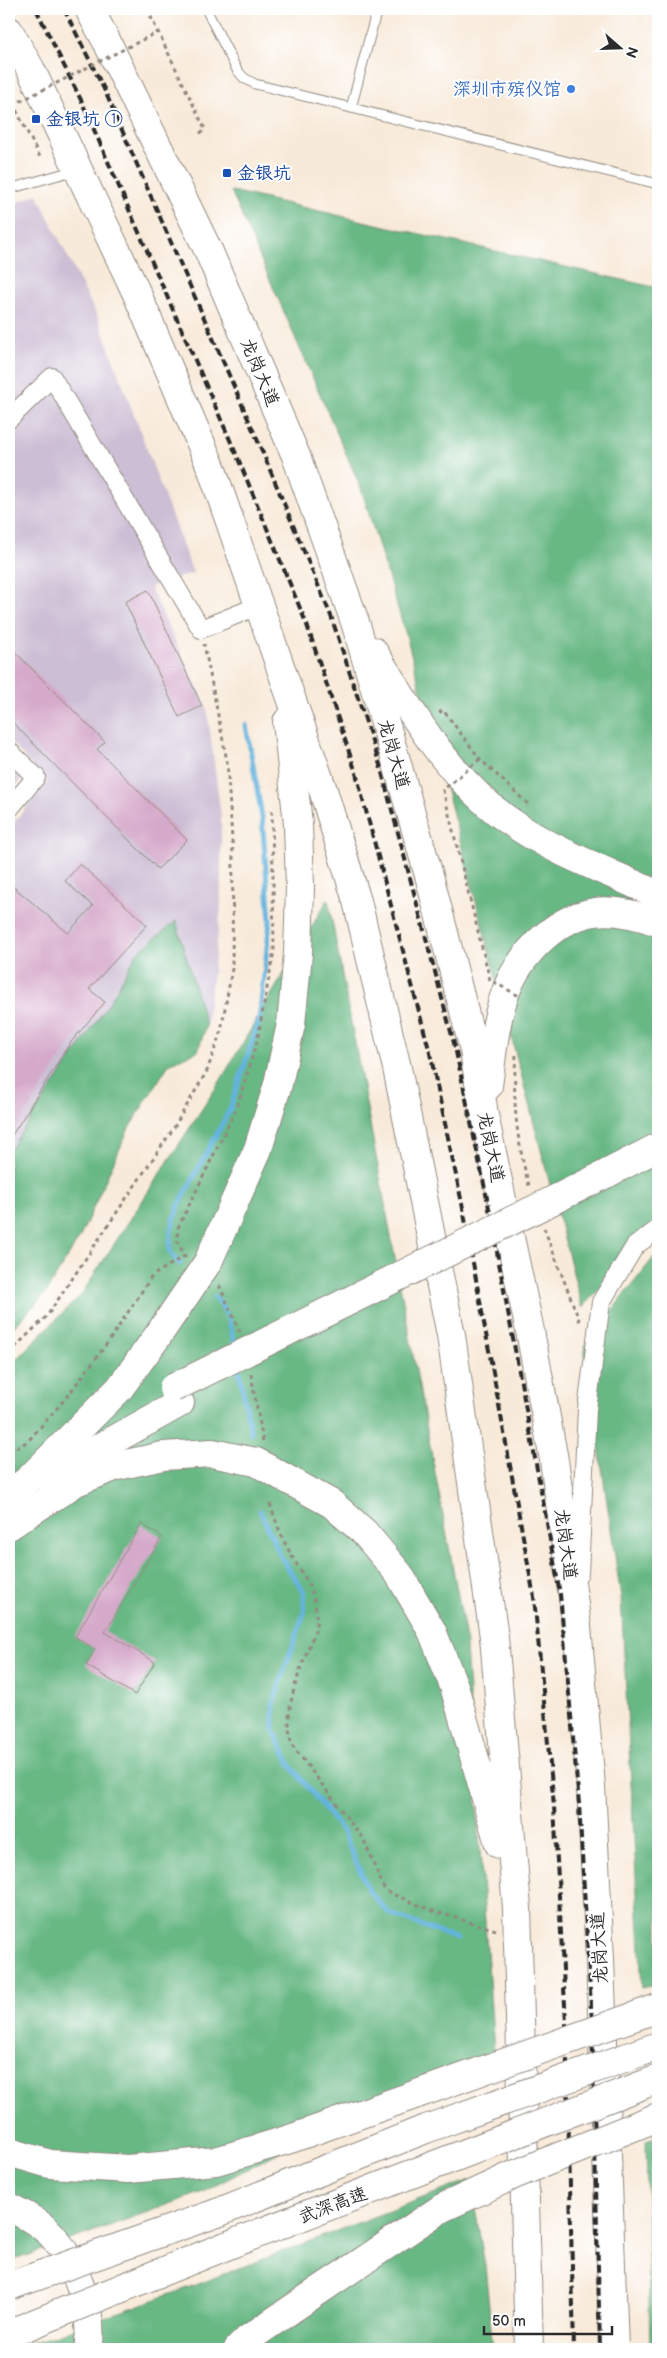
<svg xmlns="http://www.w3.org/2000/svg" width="667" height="2358" viewBox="0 0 667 2358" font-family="'Balsamiq Sans','LXGW WenKai TC',sans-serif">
<rect width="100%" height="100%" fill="#fff"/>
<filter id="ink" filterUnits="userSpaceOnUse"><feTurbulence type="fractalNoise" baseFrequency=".02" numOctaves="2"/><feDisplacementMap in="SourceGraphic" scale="10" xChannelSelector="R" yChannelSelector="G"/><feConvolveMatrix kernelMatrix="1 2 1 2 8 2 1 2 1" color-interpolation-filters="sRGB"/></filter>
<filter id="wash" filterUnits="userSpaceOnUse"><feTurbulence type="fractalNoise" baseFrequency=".0096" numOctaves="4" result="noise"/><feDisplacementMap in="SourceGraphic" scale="20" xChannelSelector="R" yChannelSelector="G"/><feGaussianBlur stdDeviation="1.12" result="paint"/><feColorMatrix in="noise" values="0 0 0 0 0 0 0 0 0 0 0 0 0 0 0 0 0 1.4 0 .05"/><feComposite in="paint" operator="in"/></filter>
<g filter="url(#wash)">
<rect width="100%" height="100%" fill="#f8ead9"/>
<!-- industrial -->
<g fill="#ccbed4">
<polygon points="37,194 98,318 193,573 150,587 207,708 221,816 221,909 206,1026 176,921 137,953 109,1003 9,1151 9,828 47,783 9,740 9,206"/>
<polygon points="9,765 23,777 9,794"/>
</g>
<!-- forest -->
<g fill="#68b884" stroke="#4a7258">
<polygon points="231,191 658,288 658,1231 582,1307 407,638 361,488"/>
<polygon points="328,899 465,1633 494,2051 422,2077 203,2192 9,2262 9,1366 81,1295 219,1083"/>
<polygon points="176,921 206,1026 198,1051 169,1064 129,1128 80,1237 45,1294 9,1332 9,1151 109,1003 137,953"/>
<polygon points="658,1252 658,1984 642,1988 621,1597 584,1346"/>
<polygon points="658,2137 658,2349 650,2349 646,2141"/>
<polygon points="470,2180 485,2265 493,2349 9,2349 54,2336 195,2285"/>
</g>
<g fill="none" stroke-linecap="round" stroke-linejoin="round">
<!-- stream -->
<g stroke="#63b4de" stroke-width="5">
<polyline points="180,1264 170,1252 171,1231 178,1207 230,1109 259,1021 270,921 262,817 246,725"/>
<path d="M215 1297C230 1315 231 1327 235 1349"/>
<polyline points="238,1365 251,1433"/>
<polyline points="260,1511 282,1559 304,1592 304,1613 273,1704 274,1731 291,1766 343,1832 369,1891 389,1913 457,1939"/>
</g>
</g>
<g id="blocks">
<!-- building -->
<g fill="#d5a9ca">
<polygon points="148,590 202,706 179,717 125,602"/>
<polygon points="9,646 105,742 97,749 187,840 158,869 9,719"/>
<polygon points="80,864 147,925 89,989 105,1002 71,1042 9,1140 9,883 68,933 93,906 65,881"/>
<polygon points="141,1524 162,1537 105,1632 155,1662 135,1695 86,1665 95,1649 75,1637"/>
</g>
</g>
</g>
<g filter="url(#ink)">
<use href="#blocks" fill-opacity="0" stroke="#928a82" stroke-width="1"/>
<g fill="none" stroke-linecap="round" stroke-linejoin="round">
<!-- lane casing -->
<g stroke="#928a82" stroke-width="11">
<g id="lane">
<polyline points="206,9 237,70 244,78 255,84 658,184"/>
<polyline points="351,108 377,9"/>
<polyline points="9,189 76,170"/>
</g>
</g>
<!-- street casing -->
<g stroke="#928a82" stroke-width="20">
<g id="street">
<polyline points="9,419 52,377 201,629 258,606"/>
<polyline points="9,751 36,777 9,809"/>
<polyline points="579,1573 587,1409 601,1302 635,1246 658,1229"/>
</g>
</g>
<!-- highway casing -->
<g stroke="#928a82" stroke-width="30">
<g id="highway">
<polyline points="89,9 106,40 209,252 296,456 355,622 387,729 430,879 474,1050 484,1115 530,1331 554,1460 577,1626 591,1786 600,1959 614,2349"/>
<polyline points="9,31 31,70 137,294 211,467 323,790 357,901 397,1068 451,1335 494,1637 517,1908 529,2349"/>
<path d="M373 651C410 710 449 779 508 820 553 852 608 871 658 895"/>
<path d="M488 1086C492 1057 494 1028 503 1000 515 960 551 919 595 912 616 909 638 915 658 922"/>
<polyline points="606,1174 658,1147"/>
<polyline points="30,1478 119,1389 157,1337 208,1262 258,1149 278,1084 291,1024 298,954 300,887 298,824 287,722"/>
<polyline points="51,1482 85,1456 180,1403"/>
<polyline points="9,1495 44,1467"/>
<polyline points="9,1526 76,1482 117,1466 163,1456 212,1453 256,1462 332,1504 364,1532 399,1574 432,1631 454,1686 499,1844"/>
<polyline points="9,2152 50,2164 128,2169 216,2161 290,2139 417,2094"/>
<path d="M9 2207C25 2215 45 2225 56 2240 76 2265 95 2317 88 2349"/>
<polyline points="217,2213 423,2130"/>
<polyline points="226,2246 432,2166"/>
<polyline points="238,2349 248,2339 305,2300 442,2208"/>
</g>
</g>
<!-- path -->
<g stroke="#928a82" stroke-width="3" stroke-dasharray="4 4" stroke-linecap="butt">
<polyline points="147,9 205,129 198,135"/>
<polyline points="9,96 40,157"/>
<polyline points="439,713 443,710 480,759 529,805 527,807"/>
<path d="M516 1055C512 1103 517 1143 530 1189"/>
<polyline points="544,1228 581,1325"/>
<polyline points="186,1258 177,1241 178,1228 237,1107 257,1041 274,951 272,810"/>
<polyline points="219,1285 240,1332"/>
<polyline points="9,1353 47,1316 173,1129 207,1071 221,1031 232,969 233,855 227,761 204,644"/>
<polyline points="251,1374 263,1442"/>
<polyline points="9,1452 28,1441 66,1398 109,1341 152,1276 184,1256"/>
<path d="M270 1504C275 1518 280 1534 287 1547 303 1578 319 1590 316 1628 303 1665 281 1706 292 1745L364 1840 385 1891 433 1911 496 1930"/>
</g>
<!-- lane -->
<use href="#lane" stroke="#fff" stroke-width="9"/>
<!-- street -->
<use href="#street" stroke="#fff" stroke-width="18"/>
<!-- highway -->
<use href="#highway" stroke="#fff" stroke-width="28"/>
<!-- rail -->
<g stroke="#2b2b2b" stroke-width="4" stroke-dasharray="8 4" stroke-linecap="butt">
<polyline points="36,9 81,100 237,456 307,625 356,773 430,1053 463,1208 534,1597 554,1806 566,2024 574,2349"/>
<polyline points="64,9 104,89 260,446 331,616 380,765 455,1047 488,1203 560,1594 579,1804 592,2023 600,2349"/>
</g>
<!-- highway-bridge casing -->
<g stroke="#928a82" stroke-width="30" stroke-linecap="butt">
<g id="highway-bridge">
<polyline points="173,1388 606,1174"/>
<polyline points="417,2094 658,2008"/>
<polyline points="423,2130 658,2046"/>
<polyline points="432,2166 658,2079"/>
<polyline points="442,2208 516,2174 658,2117"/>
<polyline points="9,2286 217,2213"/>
<polyline points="18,2330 226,2246"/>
</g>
</g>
<!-- path-bridge -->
<g stroke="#928a82" stroke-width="3" stroke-dasharray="4 4" stroke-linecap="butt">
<polyline points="13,105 158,32"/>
<polyline points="480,759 443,790 490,980 521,997"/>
</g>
<!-- highway-bridge -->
<use href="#highway-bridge" stroke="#fff" stroke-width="28"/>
</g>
</g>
<!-- markers -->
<circle fill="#3f7fe0" stroke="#fff" stroke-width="2" cx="571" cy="89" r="5"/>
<g fill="#1a4fb4" stroke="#fff" stroke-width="2">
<rect x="31" y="114" width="10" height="10" rx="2.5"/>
<rect x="222" y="168" width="10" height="10" rx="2.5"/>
</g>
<g text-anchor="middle" stroke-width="4" stroke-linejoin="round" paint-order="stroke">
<!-- shop labels -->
<g font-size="18" fill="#366cbe" stroke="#fff" text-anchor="end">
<text x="561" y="95">深圳市殡仪馆</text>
</g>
<!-- transit labels -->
<g font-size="18" fill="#164399" stroke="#fff" text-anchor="start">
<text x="46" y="125">金银坑 ①</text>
<text x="237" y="179">金银坑</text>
</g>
<!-- street labels -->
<g font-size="18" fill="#2b2b2b" stroke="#fff">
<text transform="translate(260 372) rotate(67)" y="6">龙岗大道</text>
<text transform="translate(394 754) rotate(74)" y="6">龙岗大道</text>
<text transform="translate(491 1147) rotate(78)" y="6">龙岗大道</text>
<text transform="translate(566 1544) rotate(82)" y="6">龙岗大道</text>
<text transform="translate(599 1948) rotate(-93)" y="6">龙岗大道</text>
<text transform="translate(333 2205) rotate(-21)" y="6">武深高速</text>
</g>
</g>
<!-- margin -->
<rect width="667" height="2358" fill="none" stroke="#fff" stroke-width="30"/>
<!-- north arrow -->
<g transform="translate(620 48) rotate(110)" stroke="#ffffff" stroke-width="4" paint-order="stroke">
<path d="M0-4L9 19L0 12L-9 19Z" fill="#2b2b2b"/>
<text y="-8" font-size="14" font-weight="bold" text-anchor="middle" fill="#2b2b2b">N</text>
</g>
<!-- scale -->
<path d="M484 2326v8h128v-8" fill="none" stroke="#2b2b2b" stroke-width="2.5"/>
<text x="492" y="2326" font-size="15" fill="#2b2b2b" stroke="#ffffff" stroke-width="4" paint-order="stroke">50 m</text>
</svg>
